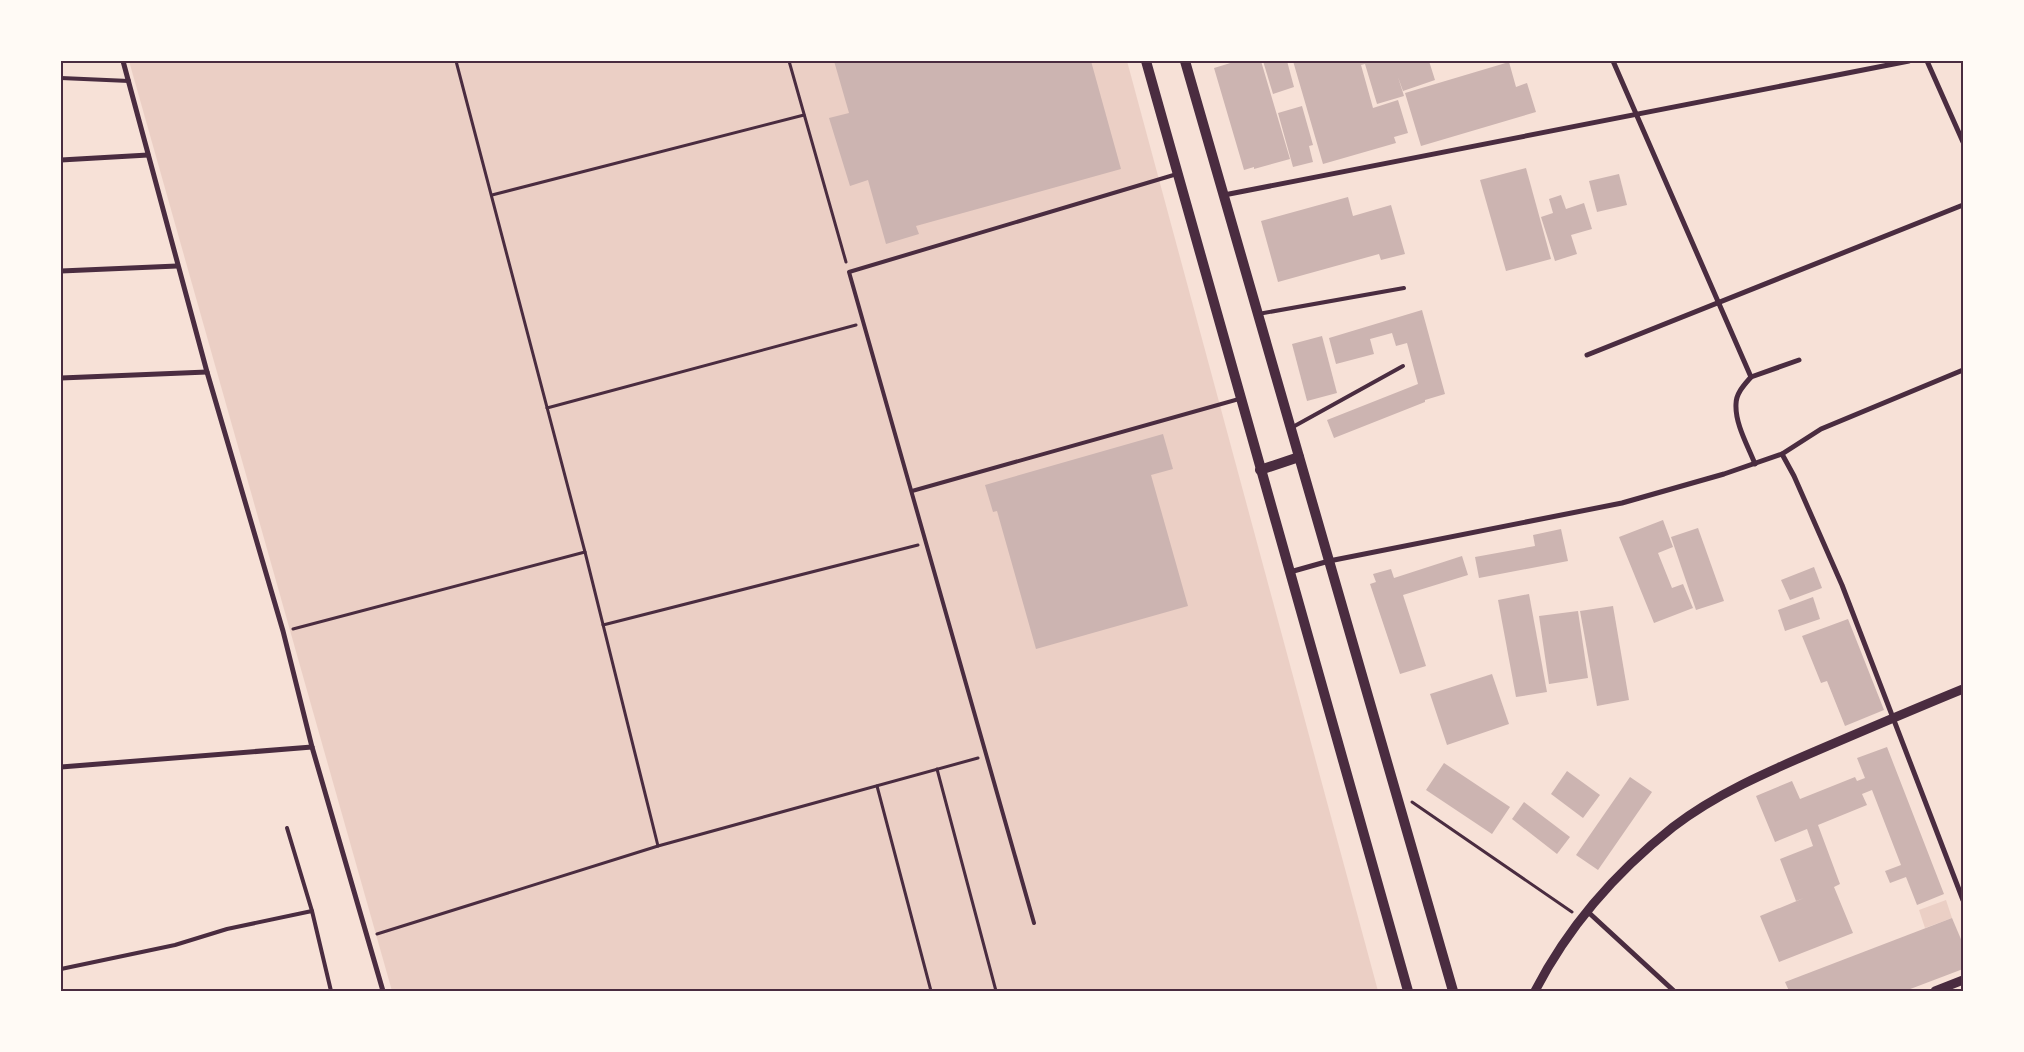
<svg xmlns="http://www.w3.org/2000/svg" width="2024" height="1052" viewBox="0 0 2024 1052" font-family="'Work Sans',sans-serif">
<rect width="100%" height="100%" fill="#f7e1d7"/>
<!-- green -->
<g fill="#ebcfc5">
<polygon points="129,61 1127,61 1378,991 392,991"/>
<polygon points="1946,900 1952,918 1925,928 1919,910"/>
</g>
<!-- building -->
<g fill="#ccb4b1">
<polygon points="834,61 1091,61 1121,169 916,226 919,234 886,244 868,180 850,186 829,118 849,113"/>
<polygon points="1237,61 1261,61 1290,159 1254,169 1254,167 1244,170 1214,68"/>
<polygon points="1263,61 1287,61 1294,87 1273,94"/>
<polygon points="1293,61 1429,61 1435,80 1403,91 1398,77 1404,96 1377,104 1365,64 1361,65 1373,108 1398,100 1408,133 1394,137 1396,143 1323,164"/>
<polygon points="1509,62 1516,87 1527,83 1536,112 1421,146 1405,93"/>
<polygon points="1302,106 1313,145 1309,146 1313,162 1293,167 1278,113"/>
<polygon points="1526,168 1551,259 1506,271 1480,180"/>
<polygon points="1619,174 1627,205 1597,212 1589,181"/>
<polygon points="1561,195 1566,209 1584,203 1592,229 1571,235 1577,254 1555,261 1541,217 1553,213 1549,199"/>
<polygon points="1348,197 1353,216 1391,205 1405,254 1381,260 1379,254 1278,282 1261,221"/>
<polygon points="1422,310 1445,394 1425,400 1425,402 1334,438 1327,420 1418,384 1407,343 1396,346 1392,333 1370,339 1374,354 1336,364 1329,338"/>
<polygon points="1322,336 1337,393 1307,401 1292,344"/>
<polygon points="1163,434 1173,469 1151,475 1188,606 1036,649 997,511 993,512 985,485"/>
<polygon points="1663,520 1673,547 1658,553 1672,588 1683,584 1693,608 1654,623 1619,537"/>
<polygon points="1698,528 1724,601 1696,610 1671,537"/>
<polygon points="1561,529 1568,561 1479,578 1475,557 1535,546 1533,535"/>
<polygon points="1462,556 1468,575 1403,595 1426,666 1400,674 1370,584 1376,582 1373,574 1391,569 1394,578"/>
<polygon points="1814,567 1822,588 1790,600 1781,580"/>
<polygon points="1529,594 1547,692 1516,697 1498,600"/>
<polygon points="1813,597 1820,619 1785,631 1778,610"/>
<polygon points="1613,606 1629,700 1597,706 1580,611"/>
<polygon points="1578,611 1588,678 1549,684 1539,616"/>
<polygon points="1848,619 1884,710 1845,726 1827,681 1821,683 1802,636"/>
<polygon points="1492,674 1509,724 1447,745 1430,694"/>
<polygon points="1887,747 1944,894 1917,905 1906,877 1890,883 1885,871 1901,865 1872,790 1862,794 1867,805 1818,825 1840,884 1834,887 1853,933 1779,962 1760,916 1804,898 1796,901 1780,859 1813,846 1807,829 1775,842 1756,796 1792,781 1800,799 1855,777 1857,781 1865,778 1857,758"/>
<polygon points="1444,763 1510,807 1492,834 1426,790"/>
<polygon points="1567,771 1600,795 1583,818 1551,794"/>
<polygon points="1630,777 1652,792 1598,870 1576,855"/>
<polygon points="1524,802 1570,837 1557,854 1512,819"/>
<polygon points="1952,918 1963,944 1963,969 1905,991 1789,991 1785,982"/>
</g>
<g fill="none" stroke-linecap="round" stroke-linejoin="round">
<!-- path -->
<g stroke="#4a2c40" stroke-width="3">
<polyline points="456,61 585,552 658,846 978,758"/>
<polyline points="789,61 846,262"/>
<polyline points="492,195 804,115"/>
<polyline points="547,408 856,325"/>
<polyline points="603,625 918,545"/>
<polyline points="293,629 585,552"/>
<polyline points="937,769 996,991"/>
<polyline points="877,786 931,991"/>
<polyline points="1412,802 1572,912"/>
<polyline points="377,934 658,846"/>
</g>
<!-- service -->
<g stroke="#4a2c40" stroke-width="4">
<polyline points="61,78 129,81"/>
<polyline points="1258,314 1404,288"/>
<polyline points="1291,428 1403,366"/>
<polyline points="912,491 1239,399"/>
<polyline points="287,828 312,911"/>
<polyline points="1034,923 849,272 1177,174"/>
<polyline points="61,969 175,945 227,929 312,911 331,991"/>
</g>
<!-- minor -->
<g stroke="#4a2c40" stroke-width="5">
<polyline points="123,61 207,372 283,631 312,747 383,991"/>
<path d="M1613 61 1751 377C1745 384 1736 393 1736 404 1735 424 1748 446 1755 464"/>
<polyline points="1927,61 1963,142"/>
<polyline points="61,160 148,155"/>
<polyline points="1224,195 1909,61"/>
<polyline points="61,271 177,266"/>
<polyline points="1587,355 1963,205"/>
<polyline points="1751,377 1799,360"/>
<polyline points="61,378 207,372"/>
<polyline points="1782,454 1794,476 1842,585 1963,900"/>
<polyline points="1290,572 1329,561 1622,503 1724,474 1782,454 1821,429 1963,370"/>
<polyline points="61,767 312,747"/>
<polyline points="1587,911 1674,991"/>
</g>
<!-- tertiary -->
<g stroke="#4a2c40" stroke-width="9">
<path d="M1535 991C1568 927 1616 872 1673 827 1716 794 1767 772 1816 751 1865 730 1914 709 1963 689"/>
<polyline points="1935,991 1963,980"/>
</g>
<!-- secondary -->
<g stroke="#4a2c40" stroke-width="10">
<polyline points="1146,61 1408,991"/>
<polyline points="1185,61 1453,991"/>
<polyline points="1260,470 1299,457"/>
</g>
</g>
<!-- border -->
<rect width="2024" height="1052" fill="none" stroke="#fffaf5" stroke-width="125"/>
<rect x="62" y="62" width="1900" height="928" fill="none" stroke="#4a2c40" stroke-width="2"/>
</svg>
